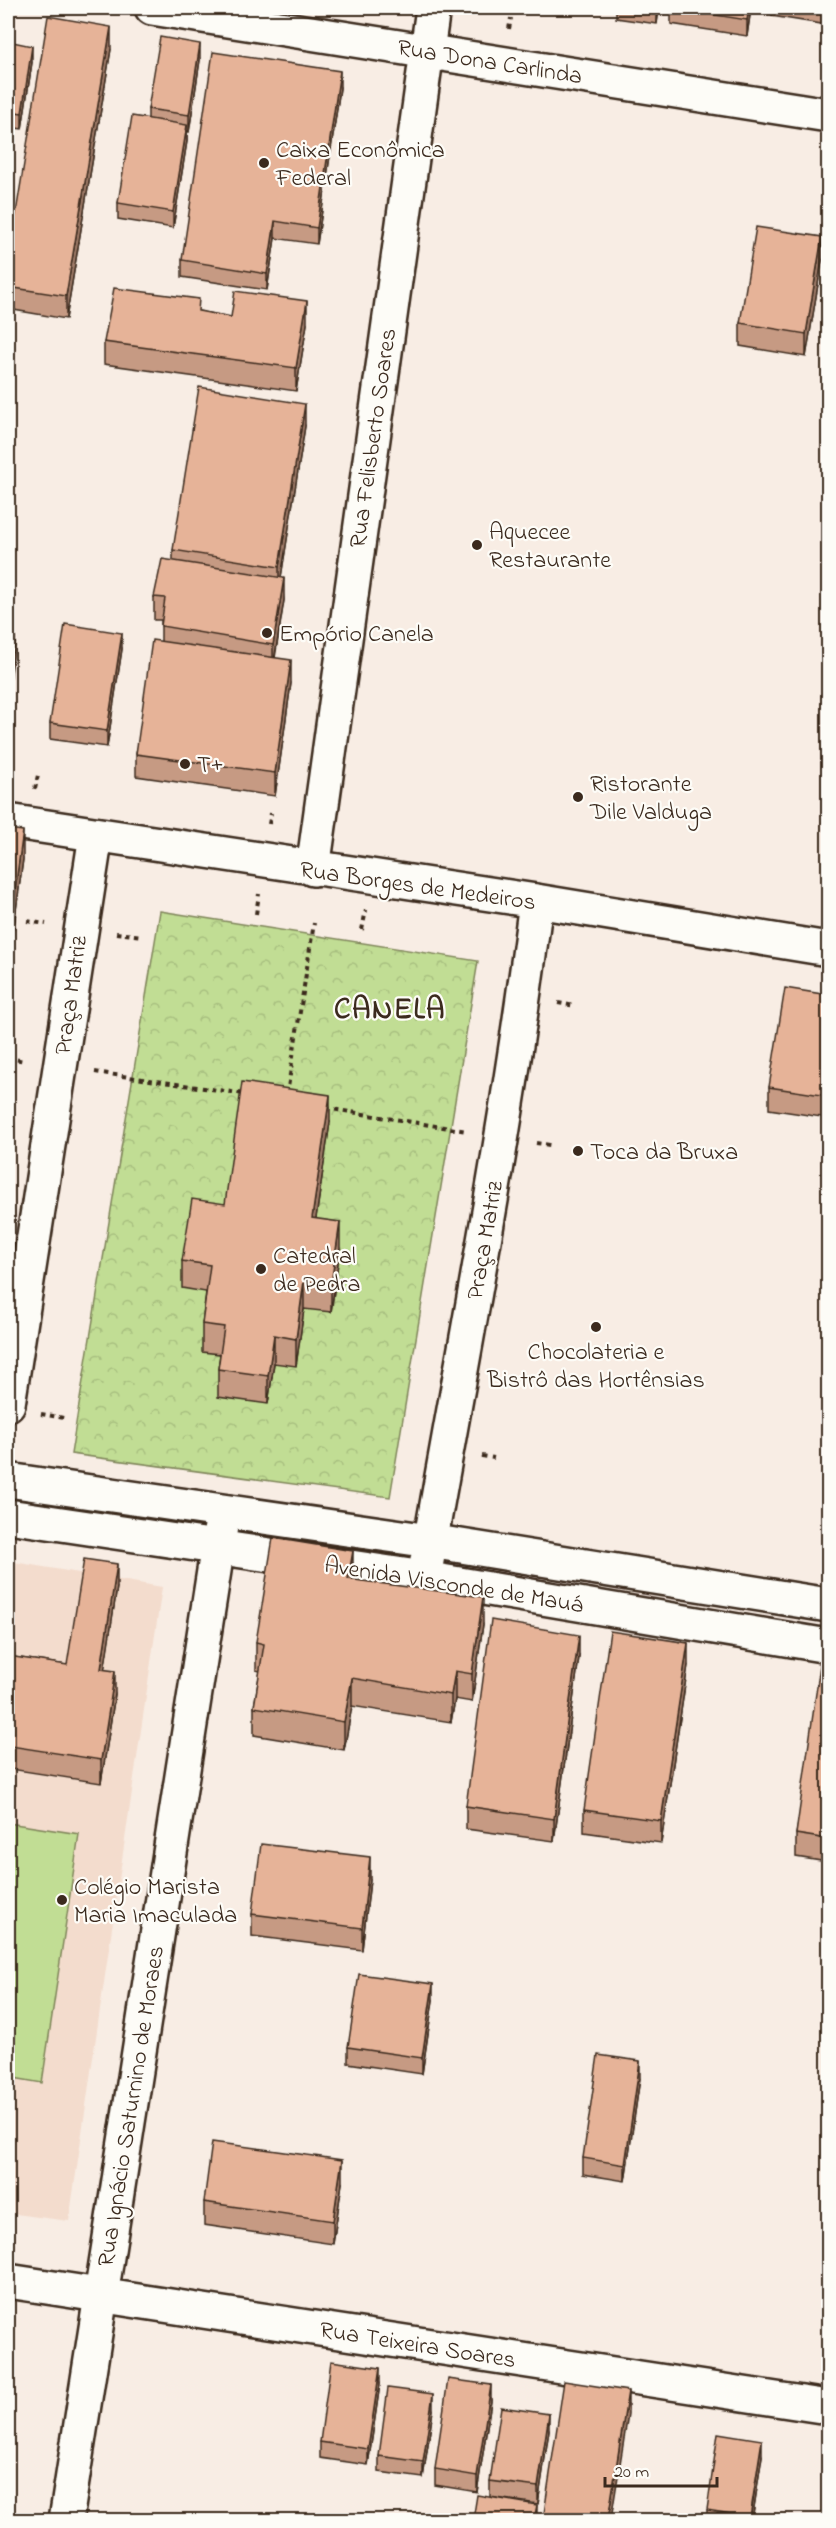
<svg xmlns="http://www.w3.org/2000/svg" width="836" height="2528" viewBox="0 0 836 2528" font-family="'Indie Flower',sans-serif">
<defs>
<pattern id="park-crowns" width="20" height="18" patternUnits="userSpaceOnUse" patternTransform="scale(1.5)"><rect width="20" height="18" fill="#c1dd94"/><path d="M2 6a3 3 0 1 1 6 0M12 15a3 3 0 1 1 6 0" fill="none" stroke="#a7be7f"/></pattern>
</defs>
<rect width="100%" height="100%" fill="#f8ede4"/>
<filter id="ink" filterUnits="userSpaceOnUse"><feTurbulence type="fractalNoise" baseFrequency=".0167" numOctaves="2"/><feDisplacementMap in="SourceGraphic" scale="12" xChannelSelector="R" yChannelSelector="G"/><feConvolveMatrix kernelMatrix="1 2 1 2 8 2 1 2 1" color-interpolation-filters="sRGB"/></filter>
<g filter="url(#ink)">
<!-- built -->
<polygon fill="#f3dccd" points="8,1561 162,1587 69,2221 8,2213"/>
<!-- park -->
<polygon fill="url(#park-crowns)" stroke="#7e8459" stroke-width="1.5" points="160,911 478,961 390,1497 71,1454"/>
<!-- pitch -->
<polygon fill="#c1dd94" stroke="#7e8459" stroke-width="1.5" points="8,1823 79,1834 42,2083 8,2077"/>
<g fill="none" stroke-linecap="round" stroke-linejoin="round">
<!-- tertiary casing -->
<g stroke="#3b2a1e" stroke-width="38">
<g id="tertiary">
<polyline points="152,8 828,115"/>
<polyline points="8,821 536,901 828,949"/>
<polyline points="313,869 433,8"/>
<polyline points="8,1404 96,835"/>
<path d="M424 1578C463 1353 508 1128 536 901"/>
<polyline points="8,2281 828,2407"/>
<polyline points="66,2520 223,1513"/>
</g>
</g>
<!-- secondary casing -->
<g stroke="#3b2a1e" stroke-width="38">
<g id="secondary">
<polyline points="8,1480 430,1541 828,1605"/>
<polyline points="8,1516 424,1578 828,1646"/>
</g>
</g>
<!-- path -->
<g stroke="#3b2a1e" stroke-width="4" stroke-dasharray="4.5 4.5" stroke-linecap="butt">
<polyline points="509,29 511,18"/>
<polyline points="35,789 38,775"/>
<polyline points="269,824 271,813"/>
<polyline points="256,914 259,894"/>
<polyline points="27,921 46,924"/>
<polyline points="362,930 366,910"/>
<polyline points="116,933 142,936"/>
<polyline points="558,1003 575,1006"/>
<polyline points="8,1058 25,1061"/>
<polyline points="95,1072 245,1094"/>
<polyline points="287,1094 314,923"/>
<polyline points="326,1108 467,1131"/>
<polyline points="536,1143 550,1145"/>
<polyline points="41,1414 64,1418"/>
<polyline points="482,1456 494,1458"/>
</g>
<!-- tertiary -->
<use href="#tertiary" stroke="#fdfcf7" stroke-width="33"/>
<!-- secondary -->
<use href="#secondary" stroke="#fdfcf7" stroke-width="33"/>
</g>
<!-- wall -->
<g fill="#c69a83" stroke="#3b2a1e" stroke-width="1.5">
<polygon points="616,8 659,8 657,24 616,18"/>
<polygon points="671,8 751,8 747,36 671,24"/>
<polygon points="772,8 828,8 828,25 772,16"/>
<polygon points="8,41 32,62 22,129 8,127"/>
<polygon points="111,49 66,319 8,309 8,262"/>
<polygon points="200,60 189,132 187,131 187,141 173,228 118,219 118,203 148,119 148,109"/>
<polygon points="340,88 317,244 275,238 267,290 182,277 182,260"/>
<polygon points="822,260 806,357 740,346 740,323"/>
<polygon points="199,311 231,317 307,324 296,391 104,364 104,342"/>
<polygon points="305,426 281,577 284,600 275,658 291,683 275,796 136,776 136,754 161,641 161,620 154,620 154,597 173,560 173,550"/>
<polygon points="122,649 107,747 50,739 50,723"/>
<polygon points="8,829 23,859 10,955 10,979 8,993"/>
<polygon points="828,995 828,1118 769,1109 769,1087"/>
<polygon points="330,1122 316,1218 340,1249 331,1312 304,1309 296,1366 274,1363 268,1404 218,1397 218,1369 220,1354 202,1352 202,1324 206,1292 182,1288 182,1261 225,1204"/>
<polygon points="353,1579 483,1624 472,1702 455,1699 451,1722 352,1706 344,1750 254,1735 254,1707 260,1671 256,1670 256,1642"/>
<polygon points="117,1587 104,1670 115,1694 101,1783 11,1769 8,1793 8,1656 67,1665"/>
<polygon points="579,1657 554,1841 466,1829 466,1806"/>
<polygon points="688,1665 661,1843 584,1832 584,1810"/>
<polygon points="828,1666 828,1862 796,1857 796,1834"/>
<polygon points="370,1880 362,1950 252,1936 252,1914"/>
<polygon points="433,2000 422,2074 348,2063 348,2047"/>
<polygon points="640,2078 625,2181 583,2174 583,2158"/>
<polygon points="342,2183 333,2244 204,2225 204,2202"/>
<polygon points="380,2384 368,2465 320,2458 320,2442"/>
<polygon points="491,2401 477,2492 435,2485 435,2469"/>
<polygon points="433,2410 423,2478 379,2472 379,2456"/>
<polygon points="549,2430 538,2504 490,2497 490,2481"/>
<polygon points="762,2456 752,2520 707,2520 707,2510"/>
</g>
<!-- shaded-wall -->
<g fill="#a17d6a" stroke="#3b2a1e" stroke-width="1.5">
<polygon points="657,8 659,8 657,24"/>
<polygon points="749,8 751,8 747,36 747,20"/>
<polygon points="111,27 111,49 66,319 66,296"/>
<polygon points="200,44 200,60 189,132 189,115"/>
<polygon points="32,46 32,62 22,129 22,113"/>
<polygon points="340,71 340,88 317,244 317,228"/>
<polygon points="187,125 187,141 173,228 173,212"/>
<polygon points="275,221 275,238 267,290 267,274"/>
<polygon points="822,237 822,260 806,357 806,334"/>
<polygon points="307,301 307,324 296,391 296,368"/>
<polygon points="305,404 305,426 279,590 279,567"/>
<polygon points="284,578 284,600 273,667 273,645"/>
<polygon points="15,627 15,643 8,697 8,681"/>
<polygon points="122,633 122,649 107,747 107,731"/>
<polygon points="291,660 291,683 275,796 275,773"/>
<polygon points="23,831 23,859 10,955 10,927"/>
<polygon points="10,951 10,979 8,993 8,965"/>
<polygon points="330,1095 330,1122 312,1245 312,1218"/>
<polygon points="340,1222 340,1249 331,1312 331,1285"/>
<polygon points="304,1281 304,1309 296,1366 296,1339"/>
<polygon points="274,1335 274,1363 268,1404 268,1376"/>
<polygon points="353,1551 353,1578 348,1606 348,1579"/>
<polygon points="117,1564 117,1587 101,1692 101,1669"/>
<polygon points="483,1597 483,1624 472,1702 472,1674"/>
<polygon points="579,1635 579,1657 554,1841 554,1819"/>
<polygon points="688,1643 688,1665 661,1843 661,1821"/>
<polygon points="115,1671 115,1694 101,1783 101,1760"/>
<polygon points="455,1671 455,1699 451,1722 451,1695"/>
<polygon points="352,1678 352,1706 344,1750 344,1722"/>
<polygon points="11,1746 11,1769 8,1793 8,1771"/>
<polygon points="370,1857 370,1880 362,1950 362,1928"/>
<polygon points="433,1984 433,2000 422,2074 422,2058"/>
<polygon points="640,2061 640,2078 625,2181 625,2165"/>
<polygon points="342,2160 342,2183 333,2244 333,2221"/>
<polygon points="380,2368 380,2384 368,2465 368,2449"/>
<polygon points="491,2385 491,2401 477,2492 477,2476"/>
<polygon points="628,2391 628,2414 611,2520 608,2520"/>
<polygon points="433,2394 433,2410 423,2478 423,2462"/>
<polygon points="549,2414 549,2430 538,2504 538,2487"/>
<polygon points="762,2440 762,2456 752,2520 750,2520"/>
<polygon points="537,2505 537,2520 534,2520"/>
</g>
<!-- building -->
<g fill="#e6b398" stroke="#3b2a1e" stroke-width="1.5">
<polygon points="671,8 749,8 747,20"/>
<polygon points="48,16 111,27 66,296 8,287 8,262"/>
<polygon points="160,37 200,44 189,115 148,109"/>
<polygon points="8,41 32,46 22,113 8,111"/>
<polygon points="213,52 340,71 317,228 275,221 267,274 182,260"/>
<polygon points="132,116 187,125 173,212 118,203"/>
<polygon points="756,227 822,237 806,334 740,323"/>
<polygon points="114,288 199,299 198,311 231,317 235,291 307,301 296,368 104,342"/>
<polygon points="199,387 305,404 279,567 173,550"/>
<polygon points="162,559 284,578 273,645 161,626 165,598 154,597"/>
<polygon points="65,624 122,633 107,731 50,723"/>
<polygon points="8,626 15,627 8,681"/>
<polygon points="152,640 291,660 275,773 136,754"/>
<polygon points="8,829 23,831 10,927 8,927"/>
<polygon points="8,951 10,951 8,965"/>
<polygon points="785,988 828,995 828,1096 769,1087"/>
<polygon points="242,1082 330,1095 312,1218 340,1222 331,1285 304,1281 296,1339 274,1335 268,1376 218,1369 224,1327 202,1324 210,1265 182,1261 192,1199 225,1204"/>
<polygon points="273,1538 353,1551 348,1579 483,1597 472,1674 455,1671 451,1695 352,1678 344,1722 254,1707 264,1644 256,1642"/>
<polygon points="84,1559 117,1564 101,1669 115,1671 101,1760 11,1746 8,1771 8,1656 67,1665"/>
<polygon points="491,1620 579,1635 554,1819 466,1806"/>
<polygon points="610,1631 688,1643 661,1821 584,1810"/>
<polygon points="820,1665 828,1666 828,1839 796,1834"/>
<polygon points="261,1844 370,1857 362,1928 252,1914"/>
<polygon points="359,1974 433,1984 422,2058 348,2047"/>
<polygon points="598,2055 640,2061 625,2165 583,2158"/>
<polygon points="212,2142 342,2160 333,2221 204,2202"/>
<polygon points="331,2361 380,2368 368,2449 320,2442"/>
<polygon points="448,2379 491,2385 477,2476 435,2469"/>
<polygon points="564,2381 628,2391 608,2520 543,2520"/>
<polygon points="388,2388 433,2394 423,2462 379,2456"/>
<polygon points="501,2407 549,2414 538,2487 490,2481"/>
<polygon points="718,2433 762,2440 750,2517 707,2510"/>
<polygon points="477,2495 537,2505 534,2520 473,2520"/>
</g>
</g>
<!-- markers -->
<g fill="#3b2a1e" stroke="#fdfcf7" stroke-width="2">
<circle cx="264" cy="163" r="6"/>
<circle cx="477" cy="545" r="6"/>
<circle cx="267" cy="633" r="6"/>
<circle cx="185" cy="764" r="6"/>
<circle cx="578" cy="797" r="6"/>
<circle cx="578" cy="1151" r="6"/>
<circle cx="261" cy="1269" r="6"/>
<circle cx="596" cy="1327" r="6"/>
<circle cx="62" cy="1900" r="6"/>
</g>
<g text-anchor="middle" stroke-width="4.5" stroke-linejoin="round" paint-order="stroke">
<!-- street labels -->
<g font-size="24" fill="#3b2a1e" stroke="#fdfcf7">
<text transform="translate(490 61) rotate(9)" y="8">Rua Dona Carlinda</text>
<text transform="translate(372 438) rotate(-82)" y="8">Rua Felisberto Soares</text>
<text transform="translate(418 885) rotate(8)" y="8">Rua Borges de Medeiros</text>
<text transform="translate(70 995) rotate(-82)" y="8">Praça Matriz</text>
<text transform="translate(484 1240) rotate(-80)" y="8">Praça Matriz</text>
<text transform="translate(454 1584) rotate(9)" y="8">Avenida Visconde de Mauá</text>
<text transform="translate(130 2106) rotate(-81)" y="8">Rua Ignácio Saturnino de Moraes</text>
<text transform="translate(418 2344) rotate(9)" y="8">Rua Teixeira Soares</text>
</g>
<!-- poi labels -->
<g font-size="24" fill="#3b2a1e" stroke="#fdfcf7" text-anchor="start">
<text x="276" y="157">Caixa Econômica<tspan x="276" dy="28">Federal</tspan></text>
<text x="489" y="539">Aquecee<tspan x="489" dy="28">Restaurante</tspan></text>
<text x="279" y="641">Empório Canela</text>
<text x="197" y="772">T+</text>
<text x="590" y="791">Ristorante<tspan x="590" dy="28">Dile Valduga</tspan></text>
<text x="590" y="1159">Toca da Bruxa</text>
<text x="273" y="1263">Catedral<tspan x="273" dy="28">de Pedra</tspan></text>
<text x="596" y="1359" text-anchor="middle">Chocolateria e<tspan x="596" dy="28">Bistrô das Hortênsias</tspan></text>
<text x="74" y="1894">Colégio Marista<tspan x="74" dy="28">Maria Imaculada</tspan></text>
</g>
<!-- district labels -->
<g font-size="30" font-weight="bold" letter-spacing="1.5" fill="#3b2a1e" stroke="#fdfcf7">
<text x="390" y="1018">CANELA</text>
</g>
</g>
<!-- margin -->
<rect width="836" height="2528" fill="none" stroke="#fdfcf7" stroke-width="30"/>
<rect x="15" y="15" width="806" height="2498" fill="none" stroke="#3b2a1e" stroke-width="2" filter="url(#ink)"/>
<!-- scale -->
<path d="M605 2477v9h112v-9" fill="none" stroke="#3b2a1e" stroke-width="3"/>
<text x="614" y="2477" font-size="18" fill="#3b2a1e" stroke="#fdfcf7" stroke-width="4.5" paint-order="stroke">20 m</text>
</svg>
